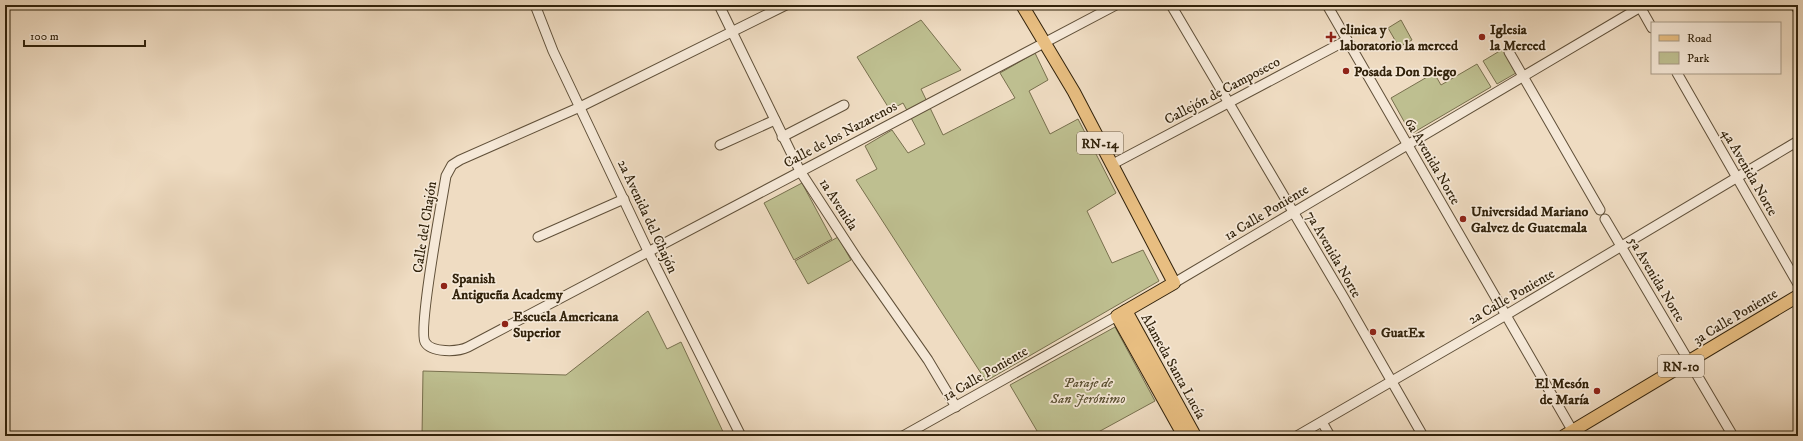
<svg xmlns="http://www.w3.org/2000/svg" width="1803" height="441" viewBox="0 0 1803 441" font-family="'IM FELL DW Pica',serif">
<rect width="100%" height="100%" fill="#efdcc2"/>
<filter id="stains"><feTurbulence type="fractalNoise" baseFrequency=".005" numOctaves="4"/><feColorMatrix values="0 0 0 0 .2 0 0 0 0 .09 0 0 0 0 .02 0 0 0 .5 -.17"/></filter>
<radialGradient id="worn" r=".72"><stop offset=".6" stop-color="#630" stop-opacity="0"/><stop offset="1" stop-color="#630" stop-opacity=".3"/></radialGradient>
<!-- green -->
<g fill="#bebf90" stroke="#78704e">
<polygon points="921,20 961,70 921,89 943,135 1015,98 1000,73 1035,53 1048,80 1029,91 1050,134 1078,119 1116,193 1087,211 1112,263 1143,250 1159,281 986,381 856,180 877,169 865,146 892,130 908,153 925,144 903,103 890,110 857,57"/>
<polygon points="1401,20 1412,40 1399,47 1388,28"/>
<polygon points="1503,49 1516,73 1497,84 1483,61"/>
<polygon points="1477,64 1491,87 1411,134 1391,98 1434,73 1441,85"/>
<polygon points="802,183 832,239 794,260 764,203"/>
<polygon points="838,237 851,260 808,284 795,261"/>
<polygon points="648,311 667,349 681,342 725,436 422,436 423,371 566,375"/>
<polygon points="1115,327 1155,401 1091,436 1040,436 1010,385"/>
</g>
<g fill="none" stroke-linecap="round" stroke-linejoin="round">
<!-- minor casing -->
<g stroke="#605039" stroke-width="11">
<g id="minor">
<polyline points="535,5 553,51 648,251 741,436"/>
<polyline points="719,5 800,171 858,260 928,360 956,407"/>
<path d="M786 5 580 107 460 160 452 165 446 176C442 200 418 329 425 342 431 353 458 352 468 347L1116 5"/>
<polyline points="1171,5 1344,298 1423,436"/>
<polyline points="1327,5 1575,435"/>
<polyline points="1639,5 1652,28"/>
<polyline points="1795,5 1798,10"/>
<polyline points="1509,52 1600,210"/>
<polyline points="1677,73 1798,284"/>
<polyline points="782,137 844,105"/>
<polyline points="720,145 775,120"/>
<polyline points="1111,165 1347,40"/>
<polyline points="1605,219 1733,436"/>
<polyline points="538,237 624,199"/>
<polyline points="1174,283 1644,5"/>
<polyline points="1322,422 1330,436"/>
<polyline points="903,436 1117,316"/>
<polyline points="1297,436 1506,315 1798,141"/>
</g>
</g>
<!-- major casing -->
<g stroke="#31220b" stroke-width="14">
<g id="major">
<polyline points="1022,5 1074,92 1174,283 1117,316 1184,436"/>
<polyline points="1126,311 1195,436"/>
<polyline points="1564,436 1798,296"/>
</g>
</g>
<!-- minor -->
<use href="#minor" stroke="#f5e8d7" stroke-width="9"/>
<!-- major -->
<use href="#major" stroke="#e8be81" stroke-width="12"/>
</g>
<!-- markers -->
<g fill="#8f2418" stroke="#f5e8d7" stroke-width="1.5">
<path d="M1329 31h4v4h4v4h-4v4h-4v-4h-4v-4h4z"/>
<circle cx="1482" cy="37" r="4"/>
<circle cx="1346" cy="71" r="4"/>
<circle cx="1463" cy="219" r="4"/>
<circle cx="444" cy="286" r="4"/>
<circle cx="505" cy="324" r="4"/>
<circle cx="1373" cy="332" r="4"/>
<circle cx="1597" cy="391" r="4"/>
</g>
<g text-anchor="middle" stroke-width="3.5" stroke-linejoin="round" paint-order="stroke">
<!-- shield labels -->
<g fill="#f5e8d7" stroke="#6c5d48" stroke-width="1">
<rect x="1077" y="132" width="46" height="22" rx="3"/>
<rect x="1658" y="355" width="46" height="22" rx="3"/>
</g>
<g font-size="13" font-weight="bold" fill="#31220b">
<text x="1100" y="148">RN-14</text>
<text x="1681" y="371">RN-10</text>
</g>
<!-- poi labels -->
<g font-size="14" font-weight="bold" fill="#31220b" stroke="#f5e8d7" text-anchor="start">
<text x="1340" y="34">clinica y<tspan x="1340" dy="16">laboratorio la merced</tspan></text>
<text x="1490" y="34">Iglesia<tspan x="1490" dy="16">la Merced</tspan></text>
<text x="1354" y="76">Posada Don Diego</text>
<text x="1471" y="216">Universidad Mariano<tspan x="1471" dy="16">Galvez de Guatemala</tspan></text>
<text x="452" y="283">Spanish<tspan x="452" dy="16">Antigueña Academy</tspan></text>
<text x="513" y="321">Escuela Americana<tspan x="513" dy="16">Superior</tspan></text>
<text x="1381" y="337">GuatEx</text>
<text x="1589" y="388" text-anchor="end">El Mesón<tspan x="1589" dy="16">de María</tspan></text>
</g>
<!-- street labels -->
<g font-size="14" fill="#31220b" stroke="#f5e8d7">
<text transform="translate(1222 90) rotate(-28)" y="5">Callejón de Camposeco</text>
<text transform="translate(840 134) rotate(-28)" y="5">Calle de los Nazarenos</text>
<text transform="translate(1433 161) rotate(60)" y="5">6a Avenida Norte</text>
<text transform="translate(1750 172) rotate(60)" y="5">4a Avenida Norte</text>
<text transform="translate(839 204) rotate(57)" y="5">1a Avenida</text>
<text transform="translate(1266 212) rotate(-31)" y="5">1a Calle Poniente</text>
<text transform="translate(648 216) rotate(65)" y="5">2a Avenida del Chajón</text>
<text transform="translate(424 227) rotate(-81)" y="5">Calle del Chajón</text>
<text transform="translate(1334 254) rotate(60)" y="5">7a Avenida Norte</text>
<text transform="translate(1657 279) rotate(59)" y="5">5a Avenida Norte</text>
<text transform="translate(1511 296) rotate(-30)" y="5">2a Calle Poniente</text>
<text transform="translate(1735 316) rotate(-31)" y="5">3a Calle Poniente</text>
<text transform="translate(1174 366) rotate(61)" y="5">Alameda Santa Lucía</text>
<text transform="translate(985 373) rotate(-30)" y="5">1a Calle Poniente</text>
</g>
<!-- park labels -->
<g font-size="14" font-style="italic" fill="#5b5133" stroke="#f5e8d7">
<text x="1088" y="387">Paraje de<tspan x="1088" dy="16">San Jerónimo</tspan></text>
</g>
</g>
<!-- margin -->
<rect width="1803" height="441" fill="none" stroke="#efdcc2" stroke-width="20"/>
<rect x="6" y="6" width="1791" height="429" fill="none" stroke="#31220b" stroke-width="2"/>
<rect x="10" y="10" width="1783" height="421" fill="none" stroke="#31220b"/>
<!-- legend -->
<rect x="1651" y="22" width="130" height="52" fill="#f5e8d7" stroke="#a79985"/>
<rect x="1659" y="35" width="20" height="6" fill="#e8be81" stroke="#a79985"/>
<text x="1687" y="42" font-size="12" fill="#31220b">Road</text>
<rect x="1659" y="52" width="20" height="12" fill="#bebf90" stroke="#a79985"/>
<text x="1687" y="62" font-size="12" fill="#31220b">Park</text>
<!-- scale -->
<path d="M24 40v6h121v-6" fill="none" stroke="#31220b" stroke-width="2"/>
<text x="30" y="40" font-size="12" fill="#31220b" stroke="#f5e8d7" stroke-width="3" paint-order="stroke">100 m</text>
<rect width="100%" height="100%" filter="url(#stains)"/>
<rect width="100%" height="100%" fill="url(#worn)"/>
</svg>
